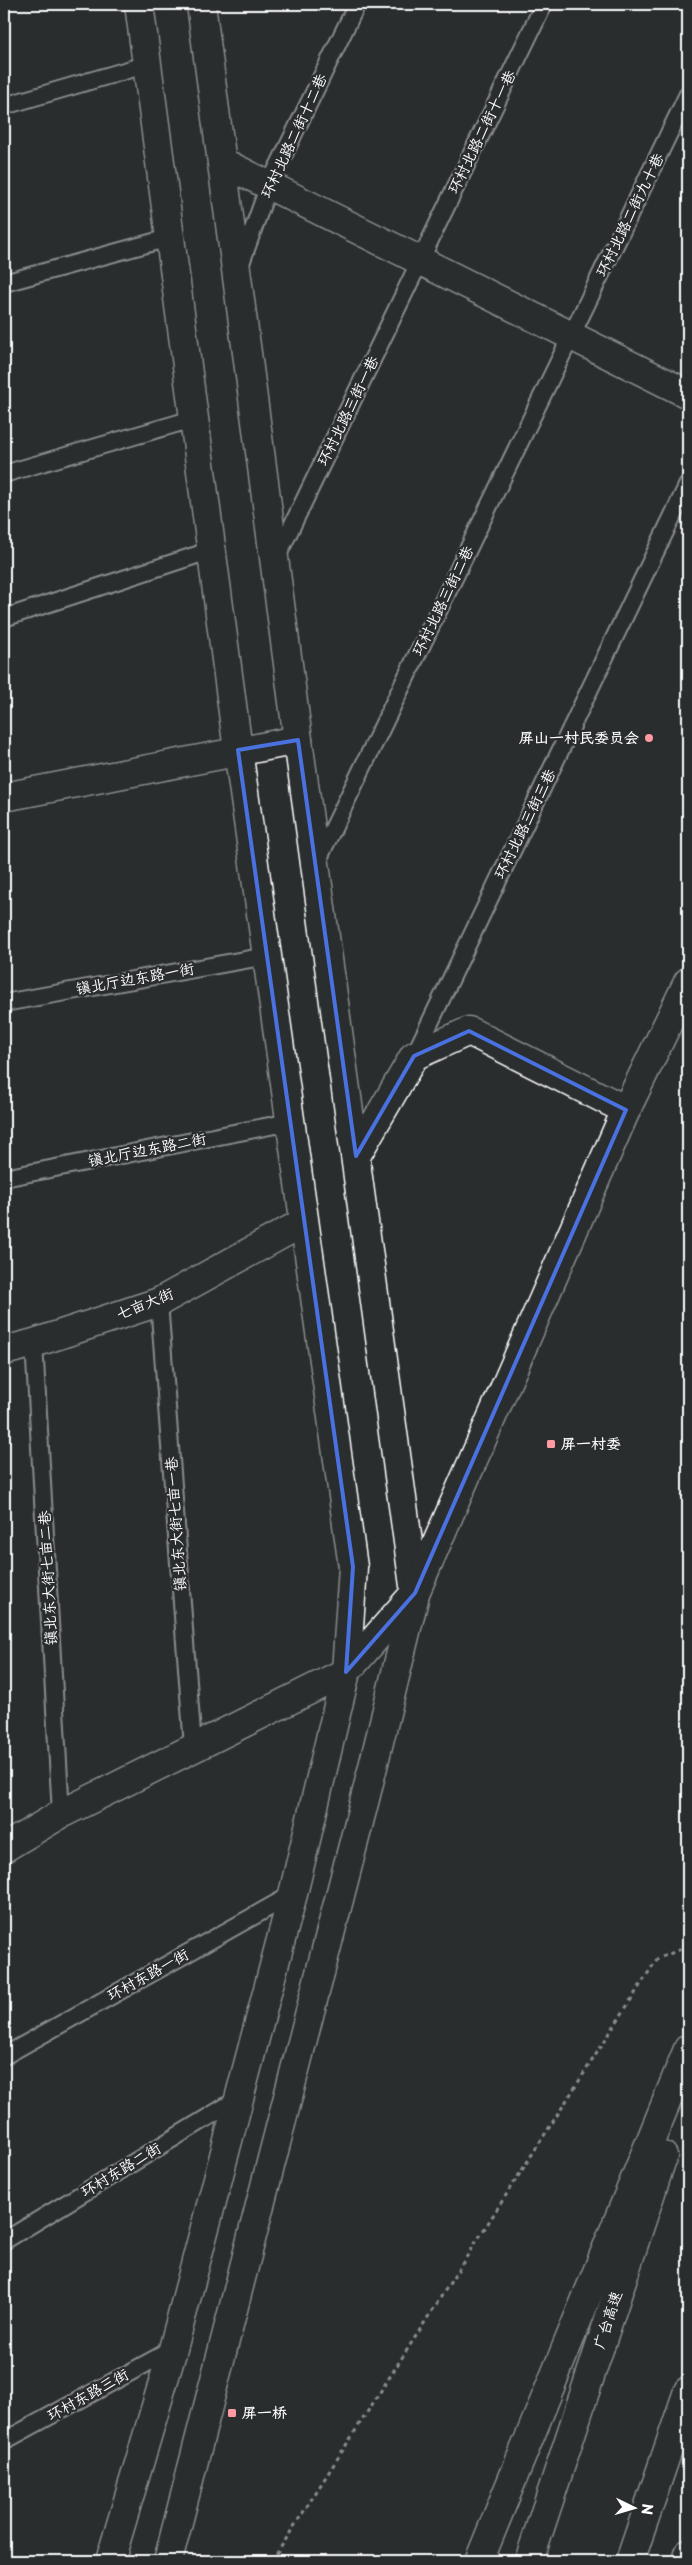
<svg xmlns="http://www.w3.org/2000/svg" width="692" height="2565" viewBox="0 0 692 2565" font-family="'Playpen Sans','LXGW WenKai TC',sans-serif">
<rect width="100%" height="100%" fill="#2a2d2e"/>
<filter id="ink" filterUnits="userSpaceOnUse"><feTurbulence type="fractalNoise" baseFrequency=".02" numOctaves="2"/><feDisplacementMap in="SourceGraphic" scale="10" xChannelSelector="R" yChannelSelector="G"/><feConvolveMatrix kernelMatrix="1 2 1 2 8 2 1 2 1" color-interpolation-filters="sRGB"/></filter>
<g filter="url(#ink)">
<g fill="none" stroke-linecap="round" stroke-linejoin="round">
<!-- lane casing -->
<g stroke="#fff" stroke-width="20">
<g id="lane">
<polyline points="4,106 148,64"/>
<polyline points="240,266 269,185 357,4"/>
<polyline points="4,283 172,237"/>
<polyline points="4,474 196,418"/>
<polyline points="276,559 544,4"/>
<polyline points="4,618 212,550"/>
<polyline points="316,864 688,94"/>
<polyline points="4,1003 267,956"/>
<polyline points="414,1056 688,484"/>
<polyline points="4,1178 290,1122"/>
<polyline points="159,1302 193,1747"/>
<polyline points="34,1343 61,1814"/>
<polyline points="4,2056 293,1894"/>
<polyline points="4,2241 238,2099"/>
<polyline points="4,2441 173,2349"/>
</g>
</g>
<!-- street casing -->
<g stroke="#fff" stroke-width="31">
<g id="street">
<polyline points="201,4 298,740 415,1593"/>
<polyline points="224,163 688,394"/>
<polyline points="4,797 298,740"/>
<polyline points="356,1156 414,1056 469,1031 626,1110"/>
<polyline points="4,1351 34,1343 159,1302 304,1222"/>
<polyline points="4,1848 61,1814 346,1672 353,1567 238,750 139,4"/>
</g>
</g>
<!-- secondary casing -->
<g stroke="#fff" stroke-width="31">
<g id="secondary">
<polyline points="110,2561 173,2349 293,1894 346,1672 415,1593 626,1110 688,982"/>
<polyline points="168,2561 366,1795 414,1599"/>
</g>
</g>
<!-- highway casing -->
<g stroke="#fff" stroke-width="31">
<g id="highway">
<polyline points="479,2561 688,2049"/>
<polyline points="529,2561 663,2156"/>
<polyline points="630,2561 688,2391"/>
<polyline points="686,2561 688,2554"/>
</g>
</g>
<!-- path -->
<polyline stroke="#fff" stroke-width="3" stroke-dasharray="4 4" stroke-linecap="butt" points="272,2561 657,1959 684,1948 688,1948"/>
<!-- lane -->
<use href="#lane" stroke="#2a2d2e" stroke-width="16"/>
<!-- street -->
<use href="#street" stroke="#2a2d2e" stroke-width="28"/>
<!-- secondary -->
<use href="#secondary" stroke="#2a2d2e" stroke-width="28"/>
<!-- highway -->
<use href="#highway" stroke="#2a2d2e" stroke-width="28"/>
</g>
</g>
<!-- marked area -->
<path d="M0 0H692V2565H0ZM298 740 356 1156 414 1056 469 1031 626 1110 415 1593 346 1672 353 1567 238 750Z" fill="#2a2d2e" fill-opacity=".55" fill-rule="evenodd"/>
<path fill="none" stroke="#4a71e0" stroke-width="4" stroke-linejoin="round" d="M298 740 356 1156 414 1056 469 1031 626 1110 415 1593 346 1672 353 1567 238 750Z"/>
<!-- markers -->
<g fill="#ff9aa2" stroke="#2a2d2e" stroke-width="2">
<circle cx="649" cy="738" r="5"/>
<rect x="546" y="1439" width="10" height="10" rx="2.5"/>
<rect x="227" y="2408" width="10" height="10" rx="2.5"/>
</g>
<g text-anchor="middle" stroke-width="4.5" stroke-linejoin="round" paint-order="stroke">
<!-- street labels -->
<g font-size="15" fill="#fff" stroke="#2a2d2e">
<text transform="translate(482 132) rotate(-64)" y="5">环村北路二街十一巷</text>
<text transform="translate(294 136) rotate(-65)" y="5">环村北路二街十二巷</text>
<text transform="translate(630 215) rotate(-64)" y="5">环村北路二街九十巷</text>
<text transform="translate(348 411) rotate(-64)" y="5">环村北路三街一巷</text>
<text transform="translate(443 601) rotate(-64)" y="5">环村北路三街二巷</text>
<text transform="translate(525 824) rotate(-64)" y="5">环村北路三街三巷</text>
<text transform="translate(135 979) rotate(-10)" y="5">镇北厅边东路一街</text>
<text transform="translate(147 1150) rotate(-11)" y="5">镇北厅边东路二街</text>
<text transform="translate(145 1304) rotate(-22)" y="5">七亩大街</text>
<text transform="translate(176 1524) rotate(-94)" y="5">镇北东大街七亩一巷</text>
<text transform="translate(48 1578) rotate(-93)" y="5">镇北东大街七亩二巷</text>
<text transform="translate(148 1975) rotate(-29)" y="5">环村东路一街</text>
<text transform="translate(121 2170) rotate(-31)" y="5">环村东路二街</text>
<text transform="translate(608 2320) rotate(-72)" y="5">广台高速</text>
<text transform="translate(88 2395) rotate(-29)" y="5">环村东路三街</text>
</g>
<!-- poi labels -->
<g font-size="15" font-weight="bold" fill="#fff" stroke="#2a2d2e" text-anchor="start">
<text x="639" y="743" text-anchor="end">屏山一村民委员会</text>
<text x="561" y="1449">屏一村委</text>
<text x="242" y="2418">屏一桥</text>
</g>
</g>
<!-- margin -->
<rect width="692" height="2565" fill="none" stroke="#2a2d2e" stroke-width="20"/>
<rect x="10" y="10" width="672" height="2545" fill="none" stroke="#fff" stroke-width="2" filter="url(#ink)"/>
<!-- north arrow -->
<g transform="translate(634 2508) rotate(95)" stroke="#2a2d2e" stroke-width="4" paint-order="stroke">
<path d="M0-4L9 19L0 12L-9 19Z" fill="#ffffff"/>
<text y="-8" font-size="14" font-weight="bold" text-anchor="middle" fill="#ffffff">N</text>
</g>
</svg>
